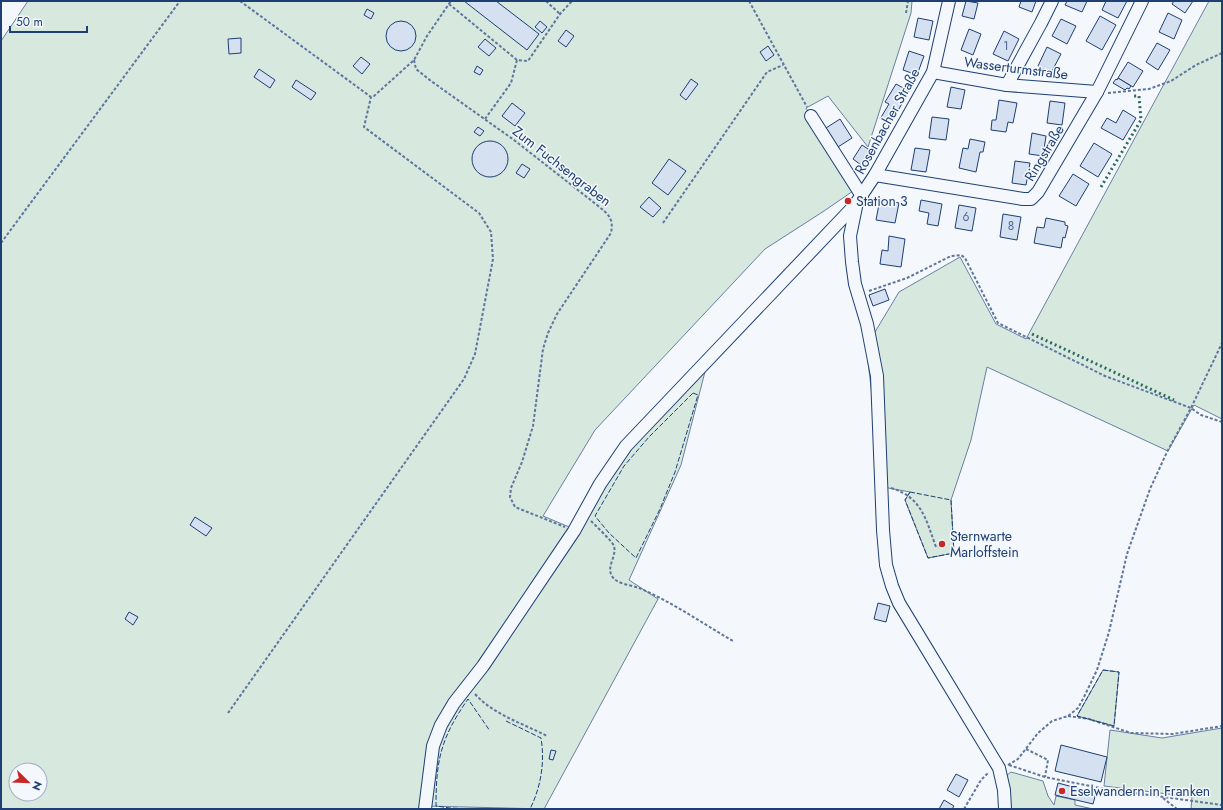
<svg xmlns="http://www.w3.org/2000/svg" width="1223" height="810" viewBox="0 0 1223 810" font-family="Jost,sans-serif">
<rect width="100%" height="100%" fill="#f4f7fb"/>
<!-- green -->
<g fill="#d7e8df" stroke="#687fa3" fill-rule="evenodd">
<path d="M28 1H912L911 13 868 147 828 96 806 108 853 191 824 211 765 249 595 430 543 516 574 529 618 455 708 360 681 465 629 580 658 599 544 809 425 806 424 809H1V41ZM16 770H40V794H16Z"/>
<polygon points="1209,1 1222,1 1222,419 1194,405 1168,451 987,367 971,440 951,500 954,553 928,558 905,500 910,492 883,487 865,337 875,332 899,292 960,257 996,324 1026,339"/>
<polygon points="1103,670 1119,672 1114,726 1077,716"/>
<polygon points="1222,728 1222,809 1191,809 1192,797 1104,786 1110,730 1162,738"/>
<polygon points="1011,772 1043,781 1048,796 1054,805 1056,796 1075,800 1075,805 1093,809 1010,809 1006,780 1007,775"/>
</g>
<!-- building -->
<g fill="#d5e0f0" stroke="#1d3f73">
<polygon points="464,1 496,1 539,34 527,50"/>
<polygon points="966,1 978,3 974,19 962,16"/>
<polygon points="1021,1 1036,1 1032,12 1019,7"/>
<polygon points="1067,1 1087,1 1082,12 1065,5"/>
<polygon points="1106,1 1127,1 1118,18 1102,10"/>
<polygon points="1174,1 1193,1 1185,13 1172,4"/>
<polygon points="367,9 374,13 371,19 364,15"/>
<polygon points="1168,13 1182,20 1174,39 1159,32"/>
<polygon points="1100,16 1116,25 1102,50 1086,41"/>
<polygon points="918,18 933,21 929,40 914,37"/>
<polygon points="1061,19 1076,26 1067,44 1052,36"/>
<polygon points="540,21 547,27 542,33 535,27"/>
<circle cx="401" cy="36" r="15"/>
<polygon points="969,29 981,34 973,55 961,50"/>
<polygon points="566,30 574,36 566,47 558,41"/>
<polygon points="1004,31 1019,39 1008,61 993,54"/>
<polygon points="241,38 241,53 229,54 228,39"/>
<polygon points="485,39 496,48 489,56 478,47"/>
<polygon points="1157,43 1170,50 1158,70 1146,62"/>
<polygon points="768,46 774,55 766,61 760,52"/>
<polygon points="1047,47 1061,54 1051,73 1038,66"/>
<polygon points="909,51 924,56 917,75 903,70"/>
<polygon points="361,57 370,64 362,74 353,66"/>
<polygon points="1128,62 1143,71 1133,87 1118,78"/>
<polygon points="477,66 483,70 480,75 474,72"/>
<polygon points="259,69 275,80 270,88 254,77"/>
<polygon points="1118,78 1131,86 1129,89 1127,88 1125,90 1113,83 1116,79 1117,80"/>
<polygon points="691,79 698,84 686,100 680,95"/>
<polygon points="296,80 316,93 311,100 292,87"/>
<polygon points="896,84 909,91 890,125 880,119 889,104 885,102"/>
<polygon points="951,87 965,90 961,109 947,107"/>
<polygon points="999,100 1017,103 1013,123 1008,122 1006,132 991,130 992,120 996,120"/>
<polygon points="1050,101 1065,103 1062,125 1047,123"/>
<polygon points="512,103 525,113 515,126 502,116"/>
<polygon points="1123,110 1136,118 1123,140 1101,128 1107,118 1116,123"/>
<polygon points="932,117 949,119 946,140 929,138"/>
<polygon points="840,119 852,138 838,147 826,128"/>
<polygon points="478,127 484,131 480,136 474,132"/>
<polygon points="1032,133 1046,136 1043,156 1029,154"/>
<polygon points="970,139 985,142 983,152 980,152 976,172 959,168 963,148 968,149"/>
<circle cx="490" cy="159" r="18"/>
<polygon points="1094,143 1112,154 1098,177 1080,166"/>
<polygon points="862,145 874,153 865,168 853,159"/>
<polygon points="915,148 930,150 926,172 911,170"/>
<polygon points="669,159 686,171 668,195 652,183"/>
<polygon points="1015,161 1030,163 1026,185 1012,183"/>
<polygon points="522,164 530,169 524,178 516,173"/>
<polygon points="1073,174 1089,184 1076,206 1059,196"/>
<polygon points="649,197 661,208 653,217 640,207"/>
<polygon points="880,199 899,203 895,223 876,220"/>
<polygon points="921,200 942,204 938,226 927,224 929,213 919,211"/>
<polygon points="959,205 976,208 972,231 955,228"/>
<polygon points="1003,214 1021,217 1017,240 1000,237"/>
<polygon points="1046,218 1065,222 1065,225 1068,226 1065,238 1063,237 1061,248 1034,243 1037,227 1044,228"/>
<polygon points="889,236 905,239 901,267 880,264 882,250 888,251"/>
<polygon points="885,289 889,300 873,306 869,295"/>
<polygon points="195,517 212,528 206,536 190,525"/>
<circle cx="942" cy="544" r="3.5"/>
<polygon points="878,603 890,606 886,622 874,619"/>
<polygon points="129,612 138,617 133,625 125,619"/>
<polygon points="1061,745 1107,757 1101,782 1055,771"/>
<polygon points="551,750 556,751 553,760 549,759"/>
<polygon points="956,774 968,780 959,797 947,790"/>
<polygon points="1058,783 1096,793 1093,804 1055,795"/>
<polygon points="944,800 954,806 952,809 939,809"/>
</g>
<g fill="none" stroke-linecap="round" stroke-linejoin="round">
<!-- minor casing -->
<g stroke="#1d3f73" stroke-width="14">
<g id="minor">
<polyline points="949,1 933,72 875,175 857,202 850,236 852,262 855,284 867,324 877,376 883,530 886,565 892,586 899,603 999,768 1004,790 1005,809"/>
<polyline points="933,72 1007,85 1097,92"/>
<polyline points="1007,85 1041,23 1052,1"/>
<polyline points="811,116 862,196"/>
<polyline points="875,175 1023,199 1031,199 1038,192 1097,92 1142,1"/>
<polyline points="425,809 433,746 441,725 454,703 483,666 574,531 600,484 626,446 857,203"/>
</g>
</g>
<!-- path -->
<g stroke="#5e769c" stroke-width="2" stroke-dasharray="3 2" stroke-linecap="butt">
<polyline points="240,1 371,97 374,96 414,60 427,36 451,1"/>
<polyline points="546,1 560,14"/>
<polyline points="749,1 807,107"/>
<polyline points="449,4 517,60 528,61 560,14 572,1"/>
<polyline points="906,13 908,1"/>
<path d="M414 60 416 69 431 81 514 140 597 205C608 214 614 218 611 233L557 314 548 333 543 349 533 426 522 462 511 488 510 497 515 507 565 527"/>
<polyline points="1108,93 1149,89 1171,81 1196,65 1222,53"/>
<polyline points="485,119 511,83 517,60"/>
<polyline points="663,223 767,72 783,65"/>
<polyline points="1,243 180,1"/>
<polyline points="869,291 907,278 951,256 961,255 965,258 998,323 1105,376 1191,408 1201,415 1222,422"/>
<path d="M891 488C922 497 926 520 936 547L939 546"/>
<path d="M591 521C596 526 612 541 614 546 617 556 606 567 612 576 616 584 631 585 639 588 672 602 702 623 733 641"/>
<path d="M475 694C494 715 522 723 547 736"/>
<polyline points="228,713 464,379 475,354 493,259 491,232 479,213 364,127 371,97"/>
<polyline points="1068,716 1089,719 1131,733 1173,734 1222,726"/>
<polyline points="1026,749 1048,760 1045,777"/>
<polyline points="1008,765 1018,759 1038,733 1052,721 1068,716 1078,708 1084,697 1097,670 1109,632 1127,554 1150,489 1167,452 1191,408 1222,343"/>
<polyline points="1009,765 1045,777 1105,789 1222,805"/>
<polyline points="1163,798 1177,809"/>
<polyline points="964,809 981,780 989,772"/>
</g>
<!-- minor -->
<use href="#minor" stroke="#f4f7fb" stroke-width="12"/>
<!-- hedge -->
<g stroke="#2c6c60" stroke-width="3" stroke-dasharray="2 3" stroke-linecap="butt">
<polyline points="1101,187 1141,120 1139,96 1134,96"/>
<polyline points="1032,334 1174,400"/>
</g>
<!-- fence -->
<g stroke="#1d3f73" stroke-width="1" stroke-dasharray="5 2" stroke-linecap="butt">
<polygon points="693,393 698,395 675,472 660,509 636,558 609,533 595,516 624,466 649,437"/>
<polygon points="910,492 951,500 954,553 928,558 905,500"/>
<polygon points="1103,670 1119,672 1114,726 1077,716"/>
<path d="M506 721 541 738C545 762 541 787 530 809"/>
<path d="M472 809 450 808 436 806C436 759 441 738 468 699L490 731"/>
</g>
</g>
<!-- markers -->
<g fill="#c62828" stroke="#f4f7fb" stroke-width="1.5">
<circle cx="848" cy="201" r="4"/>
<circle cx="942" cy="544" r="4"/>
<circle cx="1062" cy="791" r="4"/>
</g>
<g text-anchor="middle" stroke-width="3" stroke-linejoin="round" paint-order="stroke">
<!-- number labels -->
<g font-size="12" fill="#4b6792">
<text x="1006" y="50">1</text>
<text x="966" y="221">6</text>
<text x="1011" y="230">8</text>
</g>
<!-- street labels -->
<g font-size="14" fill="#1d3f73" stroke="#f4f7fb">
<text transform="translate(1016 68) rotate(7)" y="5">Wasserturmstraße</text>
<text transform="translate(887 121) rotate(-61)" y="5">Rosenbacher Straße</text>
<text transform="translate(1044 153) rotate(-59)" y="5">Ringstraße</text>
<text transform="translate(562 166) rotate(38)" y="5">Zum Fuchsengraben</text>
</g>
<!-- poi labels -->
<g font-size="14" fill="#1d3f73" stroke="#f4f7fb" text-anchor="start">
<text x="856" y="206">Station 3</text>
<text x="950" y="541">Sternwarte<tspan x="950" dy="16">Marloffstein</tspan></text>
<text x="1070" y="796">Eselwandern in Franken</text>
</g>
</g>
<!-- border -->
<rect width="1223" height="810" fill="none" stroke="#1d3f73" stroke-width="4"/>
<!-- north arrow -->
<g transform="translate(28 782) rotate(113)"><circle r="19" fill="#f4f7fb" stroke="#9eadc5"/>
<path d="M0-3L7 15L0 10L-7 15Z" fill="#c62828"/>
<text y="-6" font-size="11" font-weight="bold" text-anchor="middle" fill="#1d3f73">N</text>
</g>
<!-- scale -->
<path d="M10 26v6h77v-6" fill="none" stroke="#1d3f73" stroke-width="2"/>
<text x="16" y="26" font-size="12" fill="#1d3f73" stroke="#f4f7fb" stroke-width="3" paint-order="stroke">50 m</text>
</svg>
